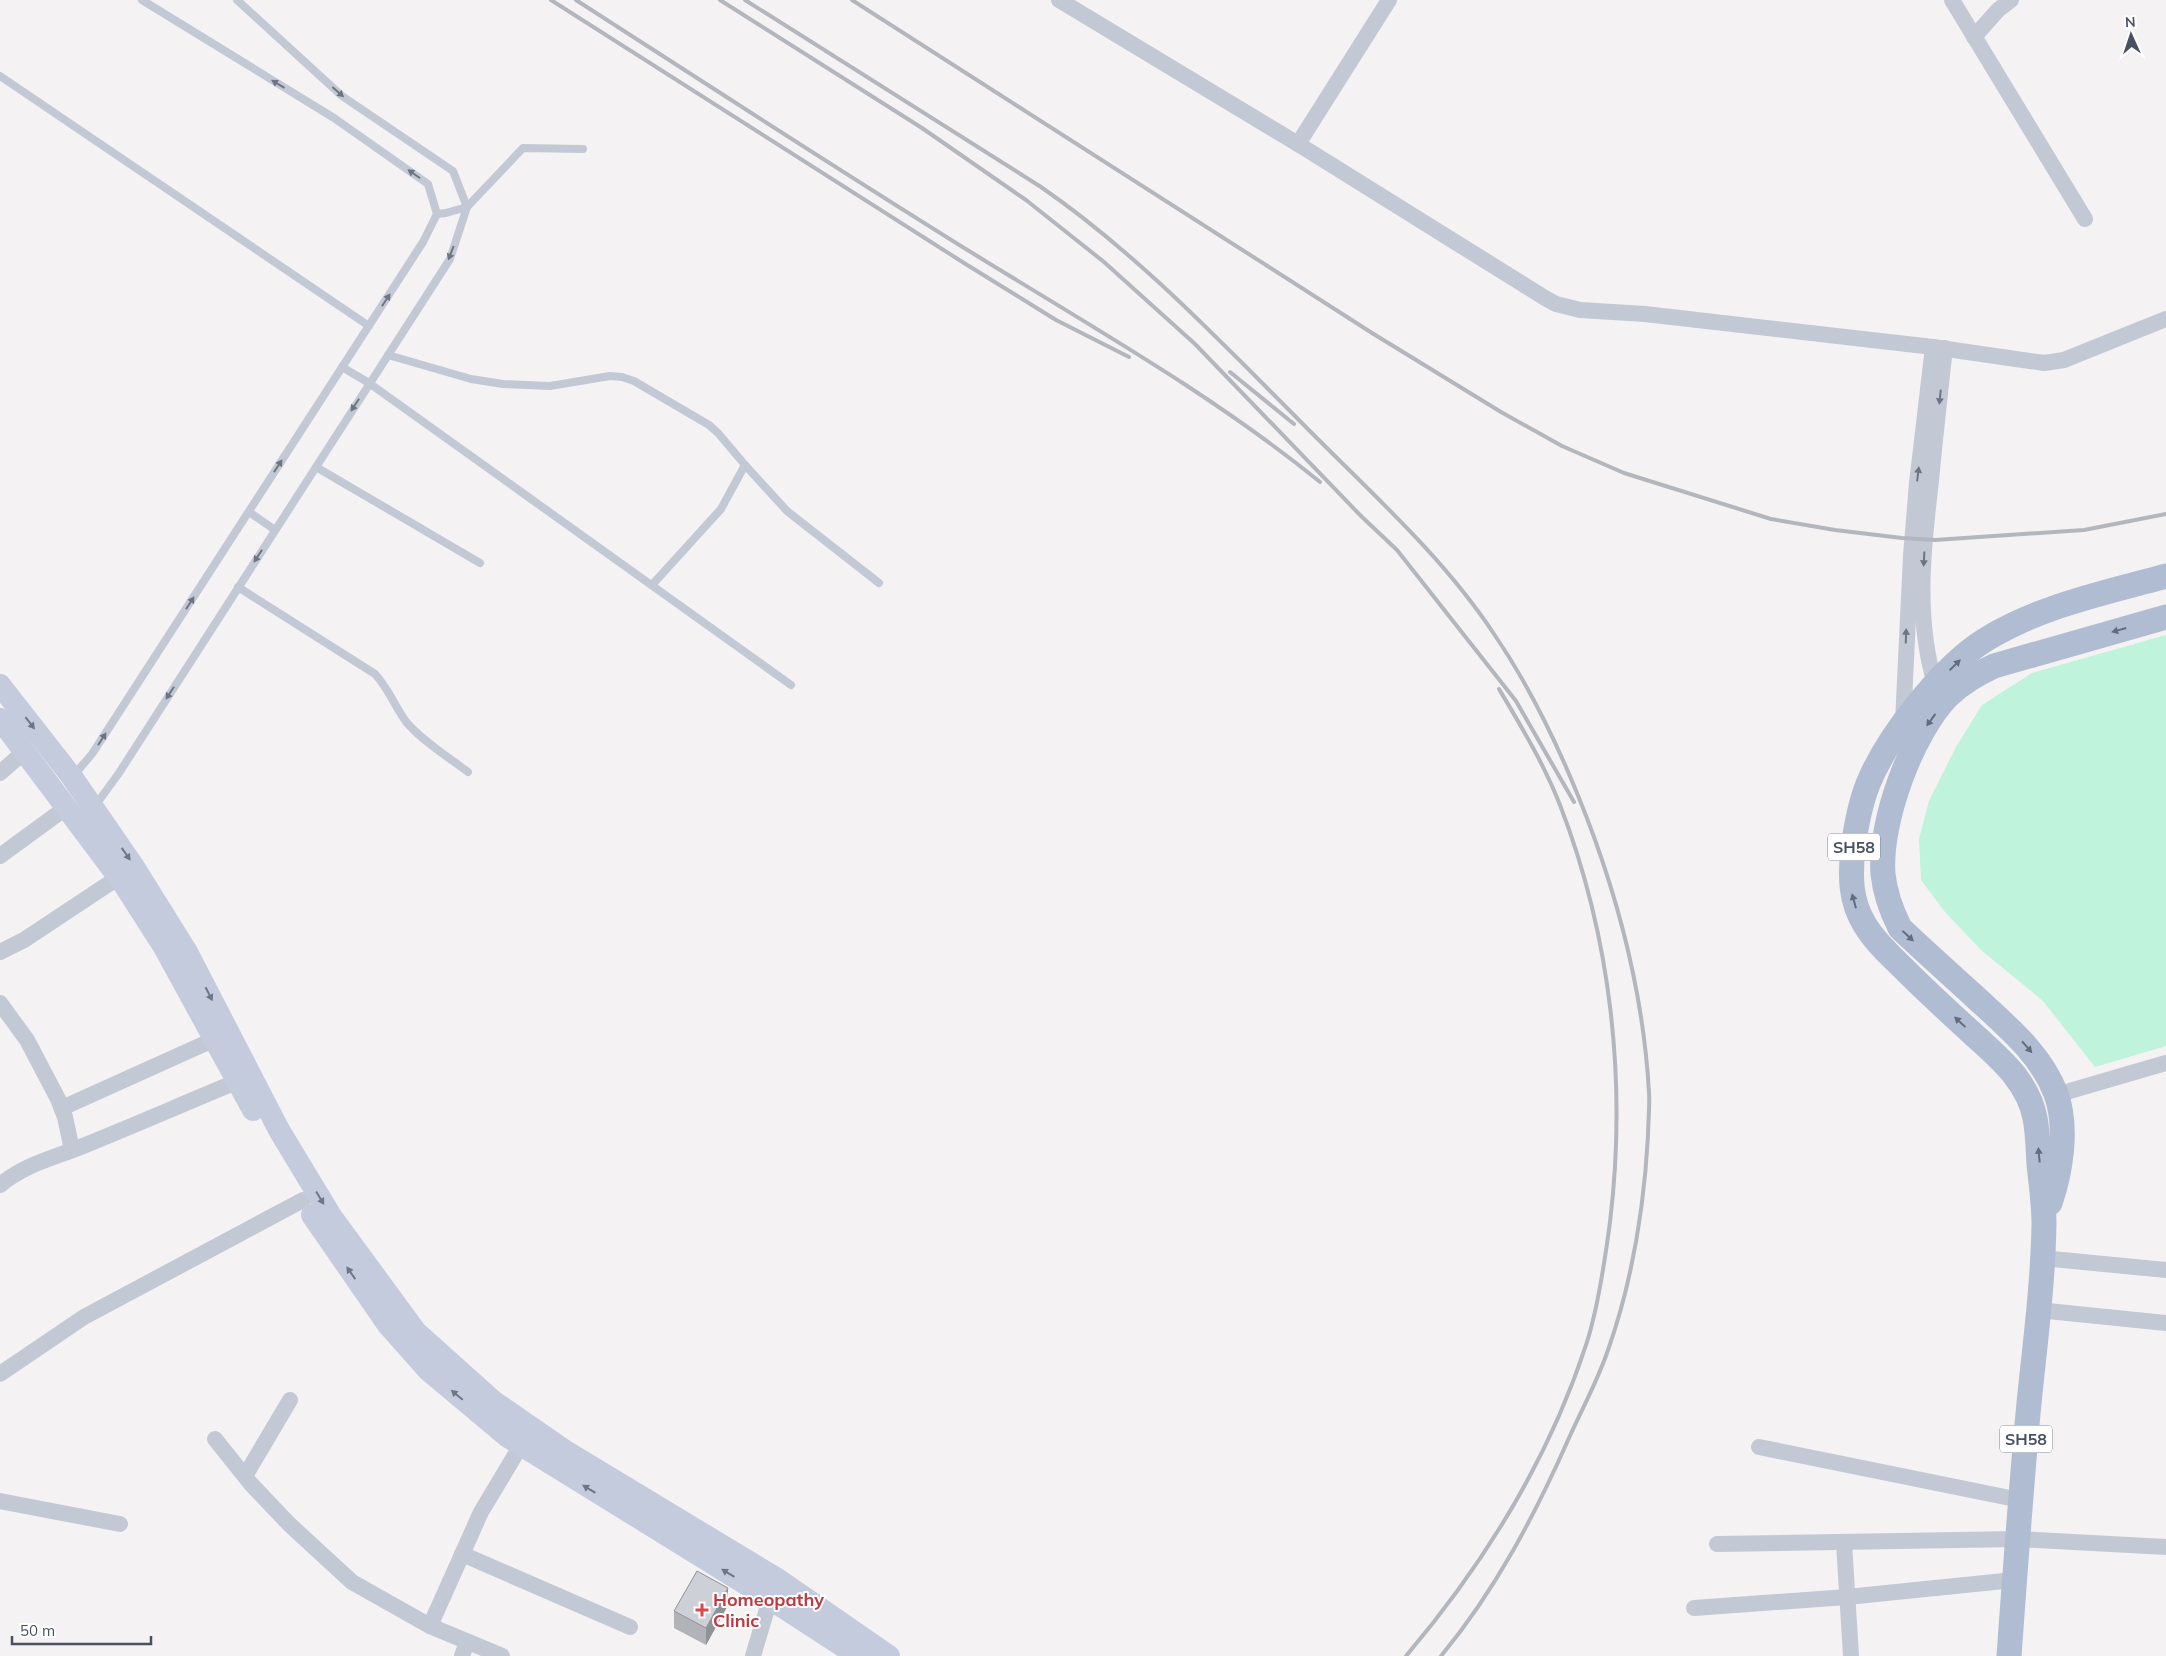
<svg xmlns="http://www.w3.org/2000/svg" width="2166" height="1656" viewBox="0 0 2166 1656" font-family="Mulish,sans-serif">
<rect width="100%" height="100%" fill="#f4f2f2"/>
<!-- green -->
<polygon fill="#bff3dc" points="2166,635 2166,1046 2095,1067 2043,1001 1981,950 1945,912 1921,880 1919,839 1929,801 1956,747 1982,705 2032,673"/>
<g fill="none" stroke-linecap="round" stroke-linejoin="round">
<!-- service -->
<g stroke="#c2c9d4" stroke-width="8">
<polyline points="237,0 342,96 453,171 467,207"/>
<polyline points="0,76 369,326"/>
<polyline points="437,214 446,213 467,207"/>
<polyline points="388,355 471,379 503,384 550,386 610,376 622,377 634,381 709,425 718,433 745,465 787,511 879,583"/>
<polyline points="342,367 369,383 791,685"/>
<polyline points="316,467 480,563"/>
<polyline points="249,512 275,530"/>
<polyline points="652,585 721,509 745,465"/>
<path d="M238 587 375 674C389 689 395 707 407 723 424 742 448 757 468 772"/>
<polyline points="74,775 92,754 423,242 437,214 428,184 334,118 142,0"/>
<polyline points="95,806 119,773 450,259 467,207 523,148 583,149"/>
</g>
<!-- minor -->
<g stroke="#c2c9d4" stroke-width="16">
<polyline points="1059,0 1298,144 1545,298 1556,304 1580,310 1645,314 1933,347 2044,363 2064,360 2166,319"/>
<polyline points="1952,0 2085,219"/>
<polyline points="1974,37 1998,10 2011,0"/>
<polyline points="1298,144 1389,0"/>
<path d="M1935 684C1915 618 1923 548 1931 481 1935 437 1940 393 1945 348"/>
<polyline points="1903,722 1911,556 1917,483 1933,347"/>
<polyline points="0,773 25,751"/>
<polyline points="0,856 67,807"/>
<polyline points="0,952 24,940 119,877"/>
<polyline points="0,1003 27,1040 58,1099 65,1117 72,1150"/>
<polyline points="2056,1095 2166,1063"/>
<polyline points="62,1108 215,1039"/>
<path d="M0 1185C25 1164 54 1158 83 1146 135 1125 185 1103 236 1082"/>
<polyline points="2042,1258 2166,1270"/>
<polyline points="2038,1310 2166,1323"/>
<polyline points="0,1374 84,1317 303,1200"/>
<polyline points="215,1439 251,1484 289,1524 352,1582 430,1626 502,1656"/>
<polyline points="1759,1447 2020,1500"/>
<polyline points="245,1476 290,1400"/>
<polyline points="0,1501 120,1524"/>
<polyline points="1844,1543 1851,1656"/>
<polyline points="1717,1544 2018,1539 2166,1547"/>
<polyline points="462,1554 630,1627"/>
<polyline points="1694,1608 1847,1597 2014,1580"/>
<polyline points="430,1626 481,1512 520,1447"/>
<polyline points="462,1656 467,1642"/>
<polyline points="753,1656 770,1599"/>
</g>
<!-- secondary -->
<g stroke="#c4cbdc" stroke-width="22">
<polyline points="0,685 72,777 134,867 187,952 279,1130 331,1216 416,1332 493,1401 567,1452 779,1580 889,1656"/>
<polyline points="0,719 125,886 164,947 253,1110"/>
<polyline points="312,1215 388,1325 428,1370 508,1437 770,1599 858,1656"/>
</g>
<!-- primary -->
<g stroke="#b0bcd2" stroke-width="25">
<path d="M2050 1203C2061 1171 2068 1127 2056 1094 2041 1053 2004 1024 1973 995 1949 973 1924 951 1900 928 1891 910 1885 894 1883 874 1879 822 1912 732 1949 695 1963 682 1977 674 1994 666L2166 617"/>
<path d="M2009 1656C2015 1572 2021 1488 2029 1403 2035 1344 2043 1284 2044 1224 2044 1204 2041 1184 2039 1164 2038 1149 2038 1133 2035 1118 2028 1081 1999 1058 1973 1034 1950 1013 1927 992 1905 970 1891 956 1875 942 1865 925 1850 901 1850 876 1853 848 1856 826 1860 804 1868 784 1887 737 1942 667 1985 640 2040 606 2104 593 2166 576"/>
</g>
<!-- rail -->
<g stroke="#b4b6bd" stroke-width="4">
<polyline points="551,0 964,263 1056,320 1129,357"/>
<path d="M576 0C708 85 840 171 974 254 1092 327 1213 395 1320 482"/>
<polyline points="720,0 922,128 1026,200 1104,262 1195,344 1361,516 1397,550 1516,701 1574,802"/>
<path d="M745 0 1041 187C1135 252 1214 335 1294 415 1363 486 1439 551 1494 634 1537 697 1568 766 1594 837 1624 920 1644 1005 1649 1092 1650 1107 1648 1122 1648 1136 1644 1208 1632 1282 1608 1350 1598 1380 1582 1409 1569 1438 1535 1515 1495 1591 1441 1656"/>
<polyline points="852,0 1372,333 1501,412 1562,446 1624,473 1771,519 1835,530 1902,538 1935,540 2084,530 2166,514"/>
<polyline points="1230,372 1294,424"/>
<path d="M1406 1656C1484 1564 1548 1461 1586 1345 1598 1309 1605 1260 1610 1222 1627 1082 1611 937 1560 805 1544 764 1521 726 1499 689"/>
</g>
</g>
<!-- wall -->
<polygon fill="#b1b3b9" points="728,1605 706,1645 674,1628 674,1611"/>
<!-- shaded-wall -->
<polygon fill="#909296" points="728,1588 728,1605 706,1645 706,1628"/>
<!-- building -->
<polygon fill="#ced0d7" stroke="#909296" points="697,1571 728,1588 706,1628 674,1611"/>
<!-- one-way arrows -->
<defs><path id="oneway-solid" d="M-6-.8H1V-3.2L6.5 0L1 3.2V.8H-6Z" transform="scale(1.25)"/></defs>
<g fill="#6d7584">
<use href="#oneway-solid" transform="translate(278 84) rotate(-149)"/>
<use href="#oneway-solid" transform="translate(338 92) rotate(41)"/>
<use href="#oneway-solid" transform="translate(414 174) rotate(-145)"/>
<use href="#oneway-solid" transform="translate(451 253) rotate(111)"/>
<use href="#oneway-solid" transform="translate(386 300) rotate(-57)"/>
<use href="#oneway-solid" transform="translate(1940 397) rotate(96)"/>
<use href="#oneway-solid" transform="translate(355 405) rotate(123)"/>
<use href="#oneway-solid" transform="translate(278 466) rotate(-57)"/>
<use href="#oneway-solid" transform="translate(1918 474) rotate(-83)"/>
<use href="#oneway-solid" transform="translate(258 556) rotate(123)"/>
<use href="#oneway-solid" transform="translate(1924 559) rotate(93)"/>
<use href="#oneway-solid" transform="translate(190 603) rotate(-57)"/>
<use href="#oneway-solid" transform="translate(1906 636) rotate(-88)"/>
<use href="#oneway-solid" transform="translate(170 693) rotate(123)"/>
<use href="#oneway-solid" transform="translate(102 739) rotate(-57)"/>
</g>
<g fill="#626c7d">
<use href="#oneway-solid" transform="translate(2119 630) rotate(164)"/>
<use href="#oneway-solid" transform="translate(1955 665) rotate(-44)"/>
<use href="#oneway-solid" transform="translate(1931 720) rotate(126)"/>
<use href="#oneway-solid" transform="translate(1854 901) rotate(-105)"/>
<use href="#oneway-solid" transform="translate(1908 936) rotate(43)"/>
<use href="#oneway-solid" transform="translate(1960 1022) rotate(-137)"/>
<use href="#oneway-solid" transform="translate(2027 1047) rotate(49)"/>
<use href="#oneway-solid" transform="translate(2039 1155) rotate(-95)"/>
</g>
<g fill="#6d7686">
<use href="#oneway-solid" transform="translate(30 723) rotate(52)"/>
<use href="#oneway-solid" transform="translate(126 854) rotate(55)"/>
<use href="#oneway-solid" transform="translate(209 994) rotate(63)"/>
<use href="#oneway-solid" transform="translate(320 1198) rotate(59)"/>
<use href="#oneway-solid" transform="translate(351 1273) rotate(-125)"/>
<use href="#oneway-solid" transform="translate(457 1395) rotate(-140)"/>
<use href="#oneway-solid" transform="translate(589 1489) rotate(-149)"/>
<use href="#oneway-solid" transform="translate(728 1573) rotate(-149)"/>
</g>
<!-- markers -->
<path fill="#e0444e" stroke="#fff" stroke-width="2" d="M699.5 1602.5h5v5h5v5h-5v5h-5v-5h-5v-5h5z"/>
<g text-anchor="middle" stroke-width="4" stroke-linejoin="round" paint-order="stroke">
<!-- shield labels -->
<g fill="#fff" stroke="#7f8590" stroke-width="1">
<rect x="1828" y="833.5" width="52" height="27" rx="4"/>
<rect x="2000" y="1425.5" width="52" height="27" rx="4"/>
</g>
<g font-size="16" font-weight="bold" fill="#485161">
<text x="1854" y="853">SH58</text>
<text x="2026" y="1445">SH58</text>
</g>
<!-- health labels -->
<g font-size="18" font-weight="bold" fill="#be3a42" stroke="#fff" text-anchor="start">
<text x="713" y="1606">Homeopathy<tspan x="713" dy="21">Clinic</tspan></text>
</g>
</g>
<!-- north arrow -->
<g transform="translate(2131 35) rotate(357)" stroke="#ffffff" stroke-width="4" paint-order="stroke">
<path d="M0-4L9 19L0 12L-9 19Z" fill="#485161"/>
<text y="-8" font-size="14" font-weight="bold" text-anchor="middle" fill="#485161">N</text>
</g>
<!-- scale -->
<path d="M12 1636v8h139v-8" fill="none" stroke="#485161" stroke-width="2.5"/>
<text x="20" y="1636" font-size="15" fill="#485161" stroke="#ffffff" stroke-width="4" paint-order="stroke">50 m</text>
</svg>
